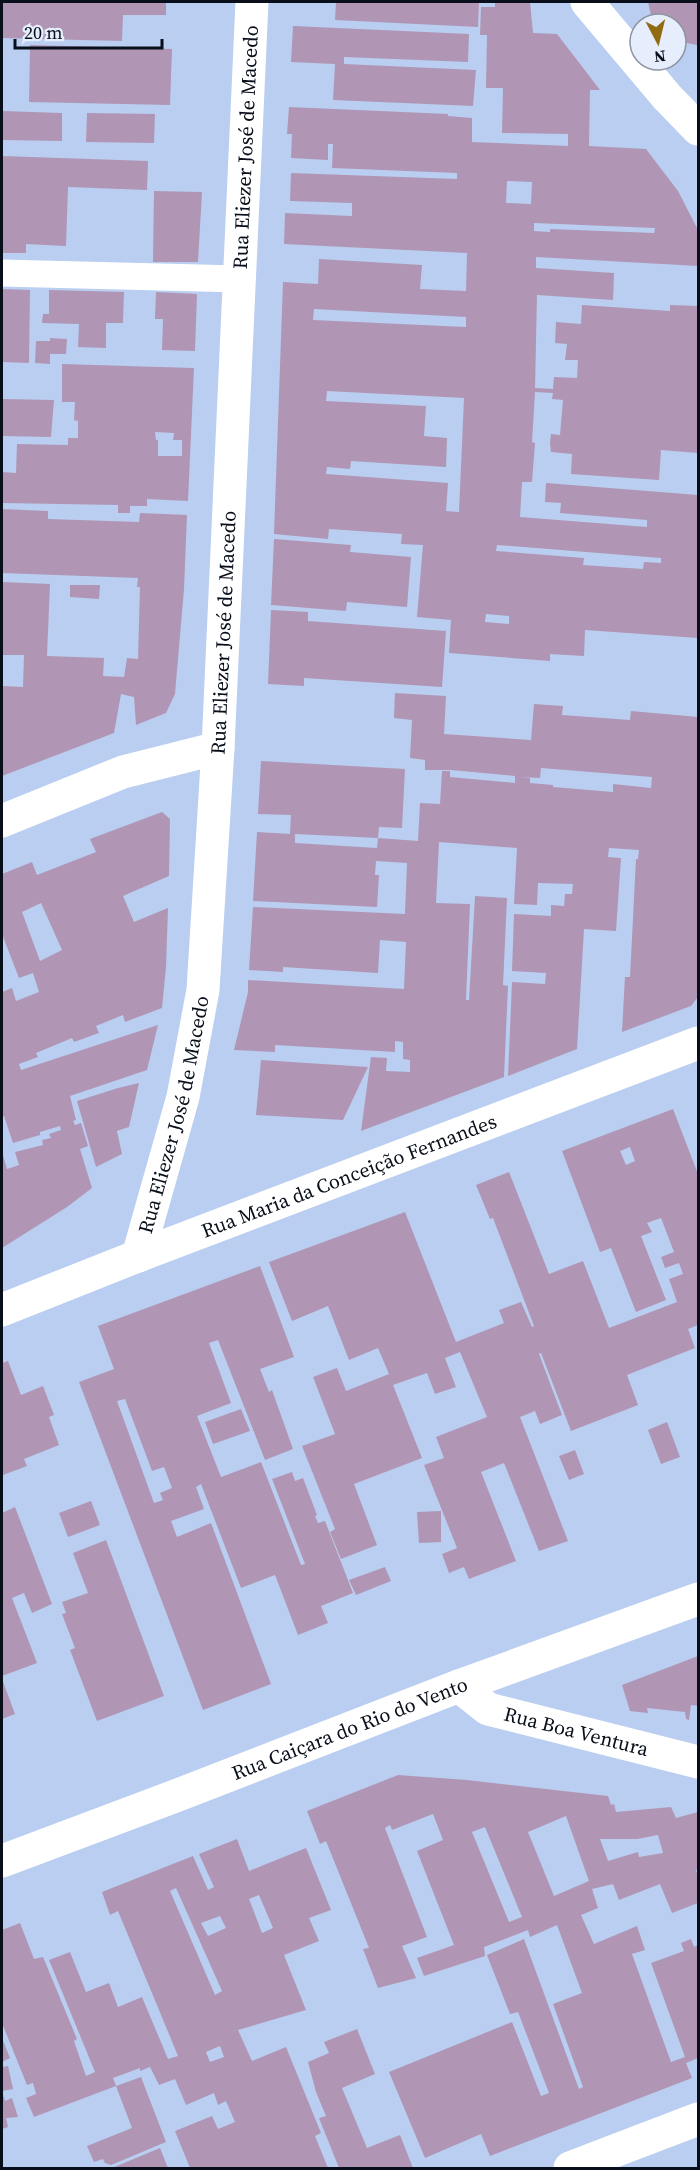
<svg xmlns="http://www.w3.org/2000/svg" width="700" height="2170" viewBox="0 0 700 2170" font-family="'Source Serif 4',serif">
<rect width="100%" height="100%" fill="#bacef1"/>
<!-- building -->
<g fill="#b096b4" fill-rule="evenodd">
<polygon points="2,2 166,2 166,15 123,15 122,41 2,38"/>
<polygon points="336,2 479,2 478,27 335,20"/>
<path d="M495 2H530L533 33 557 34 600 90H590L589 146 646 149 678 191 698 230V266L536 257V268L614 273 613 300 537 295 535 388 553 389 554 377 577 378 578 360H565L567 344 555 343 556 322 581 324 582 305 670 311V305L698 306V453L661 450 659 480 571 474 572 454 551 452 550 443 551 434 560 435 563 400 552 399 553 393 535 392 532 442 535 443 532 482H522L520 517 647 527V520L560 513 561 503 545 502 546 483 698 495V638L585 630 584 656 550 654V661L449 653 451 620 417 617 423 545 401 544 402 534 329 529 328 539 274 534 283 282 318 284 319 259 422 265 420 289 466 291 467 253 284 244 285 213 352 216V203L290 201 291 173 457 179V173L332 168 333 144H328V160L291 158 292 134H287L289 107 448 114V116L472 118V142L568 146V134L502 133 503 88H486L487 35H480L481 7H495ZM507 181 532 182 531 204 506 203ZM534 223 655 228 654 233 550 229V232L534 231ZM314 309 466 317V327L313 320ZM327 391 464 398 459 512 446 511 448 483 326 474 327 467 350 469 351 461 446 467 447 438 424 436 426 406 326 401ZM497 545 661 558V563L644 562 643 569 583 565 584 558 496 551ZM486 614 509 616V624L485 622Z"/>
<polygon points="648,2 698,2 698,36 697,45 676,41 676,24 664,24 655,19 651,15"/>
<polygon points="293,26 469,34 468,62 344,57 344,64 476,70 473,106 333,100 335,64 291,62"/>
<polygon points="30,45 172,49 170,105 29,102"/>
<polygon points="2,111 62,113 62,141 2,140"/>
<polygon points="87,113 155,114 154,143 86,142"/>
<polygon points="2,156 148,161 147,190 68,187 66,246 26,244 26,253 2,253"/>
<polygon points="154,191 202,192 198,262 153,262"/>
<polygon points="2,289 30,290 29,363 2,362"/>
<polygon points="49,290 124,292 123,323 106,323 106,348 78,347 79,324 42,323 43,314 49,314"/>
<polygon points="156,292 197,294 195,351 162,350 163,319 155,319"/>
<polygon points="50,338 67,339 66,354 50,354 50,364 35,363 36,341 50,341"/>
<path d="M62 364 194 368 188 501 147 499V506H130V513H118V505L2 503V472L16 473 17 444 68 445V438H78V421L74 420 75 402H62ZM155 432 174 433 173 440H182V456H158V440H156Z"/>
<polygon points="2,399 54,400 51,437 2,436"/>
<polygon points="2,509 48,511 48,519 139,522 140,513 187,515 184,589 175,694 166,713 136,725 134,697 121,694 114,733 2,776 2,686 23,687 24,655 2,655 2,582 50,584 47,656 104,658 103,676 124,677 127,658 138,659 140,587 137,587 138,578 2,573"/>
<polygon points="274,539 351,545 350,552 411,557 407,607 347,602 346,611 271,605"/>
<polygon points="70,585 100,585 99,599 70,597"/>
<polygon points="271,610 308,612 308,621 446,631 442,687 304,678 304,686 268,684"/>
<path d="M395 693 446 696 444 734 531 740 534 704 563 706 562 715 630 720 631 711 698 717V997L691 1006 622 1032 625 977H630L636 859H638L639 850 609 848 608 857 621 858 616 931 584 929 577 1049 508 1076 512 982 545 984 546 973 512 971 514 914 551 916V905L564 906 565 894H572L573 884 538 883 537 905 514 904 517 848 439 842 436 903 470 904 466 1000H469L475 896 507 898 503 985 508 986 504 1077 361 1131 371 1057 387 1058 386 1071 410 1072V1060L403 1059V1042L395 1041V1052L275 1045V1052L234 1050 248 992V980L404 989 406 942 380 940 378 973 283 967V972L249 970 253 907 405 914 407 863 376 861 375 875H379L377 907 253 901 257 832 290 834 291 815 258 814 261 761 405 769 402 828 379 827 378 838 418 841 420 803 440 804 442 771H450V777L515 783V776L451 770H425V760L410 758 412 720 394 718ZM541 768 652 777 651 788 613 784V792L553 787V785L530 783V778L519 777 540 778ZM295 834 378 838 377 848 295 843Z"/>
<path d="M162 812 170 819 169 876 123 896 134 922 168 908 166 967 162 1008 125 1022 123 1015 96 1026 99 1033 74 1042 72 1038 36 1053 38 1057 19 1064 21 1070 158 1025 147 1070 70 1096 76 1120 73 1121 75 1125 81 1123 88 1146 80 1149 92 1188 67 1207 2 1248V1151L7 1169 19 1165 15 1152 43 1145 42 1140 51 1138 49 1134 61 1130 60 1126 40 1132V1135L13 1143 4 1116 2 1117V992L12 988 16 1001 39 992 33 973 19 978 2 934V874L32 862 37 875 96 852 90 839ZM41 903 62 950 40 961 22 912Z"/>
<polygon points="261,1060 368,1067 343,1120 256,1115"/>
<polygon points="139,1083 129,1127 117,1131 122,1154 96,1167 77,1101 118,1088"/>
<path d="M673 1109 698 1174V1325L688 1329 695 1348 627 1375 638 1405 571 1431 541 1353 539 1354 562 1415 540 1424 535 1411 520 1417 568 1541 539 1551 504 1463 481 1472 516 1561 469 1579 464 1567 449 1573 442 1554 457 1548 424 1465 444 1458 436 1437 487 1417 460 1352 445 1358 456 1387 435 1394 427 1373 393 1385 422 1458 354 1484 377 1545 341 1559 330 1532 335 1529 302 1446 335 1434 313 1377 337 1368 346 1391 389 1374 378 1348 349 1360 328 1306 292 1321 269 1262 405 1212 456 1342 504 1323 499 1310 521 1302 532 1327 534 1326 493 1218 490 1219 476 1185 509 1172 549 1274 583 1261 609 1328 677 1302 669 1279 683 1274 679 1263 665 1268 661 1257 674 1252 661 1218 647 1223 652 1232 641 1236 666 1300 636 1312 611 1248 600 1252 562 1151ZM630 1147 635 1161 626 1165 620 1151Z"/>
<path d="M260 1266 294 1357 260 1369 269 1392 272 1390 293 1449 265 1460 218 1340 209 1343 231 1403 197 1416 221 1477 261 1462 301 1565 305 1564 272 1479 292 1472 295 1481 303 1478 317 1515 315 1516 318 1523 325 1521 353 1593 321 1606 328 1623 298 1635 275 1575 241 1588 201 1484 196 1487 204 1509 171 1521 177 1537 211 1523 271 1684 203 1710 79 1382 114 1369 98 1326ZM125 1399 152 1471 164 1467 172 1488 160 1493 163 1500 154 1503 117 1401Z"/>
<polygon points="8,1361 21,1395 43,1386 54,1415 49,1417 59,1445 24,1459 27,1466 3,1475 2,1363"/>
<polygon points="241,1409 250,1431 213,1444 205,1422"/>
<polygon points="667,1422 680,1457 661,1464 648,1430"/>
<polygon points="575,1450 584,1474 569,1480 559,1456"/>
<polygon points="91,1501 100,1525 68,1537 59,1513"/>
<polygon points="15,1507 52,1604 32,1613 24,1593 12,1598 37,1663 2,1676 2,1513"/>
<polygon points="441,1511 441,1542 419,1543 417,1512"/>
<polygon points="106,1540 164,1696 97,1721 70,1650 75,1648 62,1614 66,1613 62,1602 88,1593 73,1553"/>
<polygon points="385,1567 391,1581 356,1595 349,1580"/>
<polygon points="698,1656 698,1706 691,1705 689,1720 686,1719 685,1712 647,1708 648,1713 630,1711 622,1685"/>
<polygon points="2,1679 15,1714 2,1719"/>
<path d="M398 1775 467 1780 608 1796 611 1805 614 1804 616 1812 671 1807 676 1818 698 1812V1869L696 1870 698 1877V1903L672 1913 660 1884 619 1900 613 1884 592 1889 598 1908 581 1915 594 1944 637 1926 645 1950 632 1954 671 2062 685 2057 651 1963 684 1951 681 1943 691 1939 694 1947 698 1945V2058L686 2063 692 2078 490 2156 481 2134 425 2158 389 2072 512 2022 541 2096 549 2093 518 2012 510 2014 487 1955 524 1939 579 2089 583 2087 553 2004 582 1993 557 1925 530 1937 528 1930 484 1947 485 1956 424 1976 417 1958 454 1945 417 1851 443 1840 433 1814 392 1830 390 1825 385 1828 427 1937 402 1946 416 1978 378 1988 363 1949 369 1948 326 1841 320 1844 307 1811ZM566 1816 589 1881 554 1896 528 1832ZM485 1827 522 1917 509 1922 472 1832ZM658 1835 663 1853 639 1857 638 1852 608 1861 600 1839H637Z"/>
<path d="M237 1839 249 1871 306 1848 331 1910 309 1918 319 1941 284 1955 306 2010 238 2030 252 2061 286 2047 321 2133 315 2136 328 2168H190L175 2131 212 2116 218 2129 235 2122 226 2101 218 2105 214 2093 186 2105 175 2079 159 2085 150 2067 140 2071V2068L113 2078 116 2086 141 2077 166 2142 111 2165 105 2163 103 2159 94 2162 87 2146 132 2128 116 2086 34 2117 26 2098 36 2094 33 2083 27 2085 2 2023V1930L20 1923 34 1959 43 1957 77 2039 74 2041 86 2076 95 2072 49 1960 70 1952 86 1992 109 1983 118 2007 142 1997 168 2059 178 2056 118 1911 110 1915 102 1892 193 1856 208 1890 214 1887 199 1854ZM176 1888 222 1991 215 1995 170 1891ZM259 1895 273 1928 262 1933 249 1899ZM220 1916 226 1928 208 1936 201 1923ZM220 2046 224 2057 210 2062 206 2052Z"/>
<polygon points="357,2029 375,2074 342,2088 367,2148 400,2135 413,2168 339,2168 319,2118 326,2116 316,2092 308,2062 329,2053 324,2042"/>
<polygon points="2,2038 10,2058 2,2062"/>
<polygon points="8,2066 13,2089 2,2091 5,2101 12,2098 18,2117 6,2118 8,2127 2,2129 2,2067"/>
<polygon points="160,2148 168,2168 112,2168"/>
</g>
<g fill="none" stroke-linecap="round" stroke-linejoin="round">
<!-- lane -->
<polyline stroke="#fff" stroke-width="27" points="2,273 240,279"/>
<!-- street -->
<g stroke="#fff" stroke-width="33">
<polyline points="587,2 667,97 698,129"/>
<polyline points="2,821 123,772 218,748"/>
<path id="s1" d="M138 1256 183 1097 203 990 218 748 252 2"/>
<path id="s2" d="M2 1310 138 1256 698 1043"/>
<path id="s3" d="M459 1686 488 1709 698 1762"/>
<polyline points="570,2168 698,2119"/>
</g>
<!-- secondary -->
<path stroke="#fff" stroke-width="33" id="s4" d="M2 1861 178 1795 459 1686 698 1599"/>
</g>
<g text-anchor="middle" stroke-width="5" stroke-linejoin="round" paint-order="stroke">
<!-- street labels -->
<g font-size="20" fill="#080f1a" stroke="#e6eefd">
<text dy="7" stroke="none"><textPath href="#s1" startOffset="1118">Rua Eliezer José de Macedo</textPath></text>
<text dy="7" stroke="none"><textPath href="#s1" startOffset="632">Rua Eliezer José de Macedo</textPath></text>
<text dy="7" stroke="none"><textPath href="#s1" startOffset="146">Rua Eliezer José de Macedo</textPath></text>
<text dy="7" stroke="none"><textPath href="#s2" startOffset="372">Rua Maria da Conceição Fernandes</textPath></text>
<text dy="7" stroke="none"><textPath href="#s4" startOffset="372">Rua Caiçara do Rio do Vento</textPath></text>
<text dy="7" stroke="none"><textPath href="#s3" startOffset="128">Rua Boa Ventura</textPath></text>
</g>
</g>
<!-- border -->
<rect width="700" height="2170" fill="none" stroke="#080f1a" stroke-width="6"/>
<!-- north arrow -->
<g transform="translate(658 42) rotate(173)"><circle r="28" fill="#e6eefd" stroke="#8d95a2" stroke-width="1.5"/>
<path d="M0-4.5L10 22L0 15L-10 22Z" fill="#916a12"/>
<text y="-9" font-size="16" font-weight="bold" text-anchor="middle" fill="#080f1a">N</text>
</g>
<!-- scale -->
<path d="M15 39v9h147v-9" fill="none" stroke="#080f1a" stroke-width="3"/>
<text x="24" y="39" font-size="18" fill="#080f1a" stroke="#e6eefd" stroke-width="4.5" paint-order="stroke">20 m</text>
</svg>
